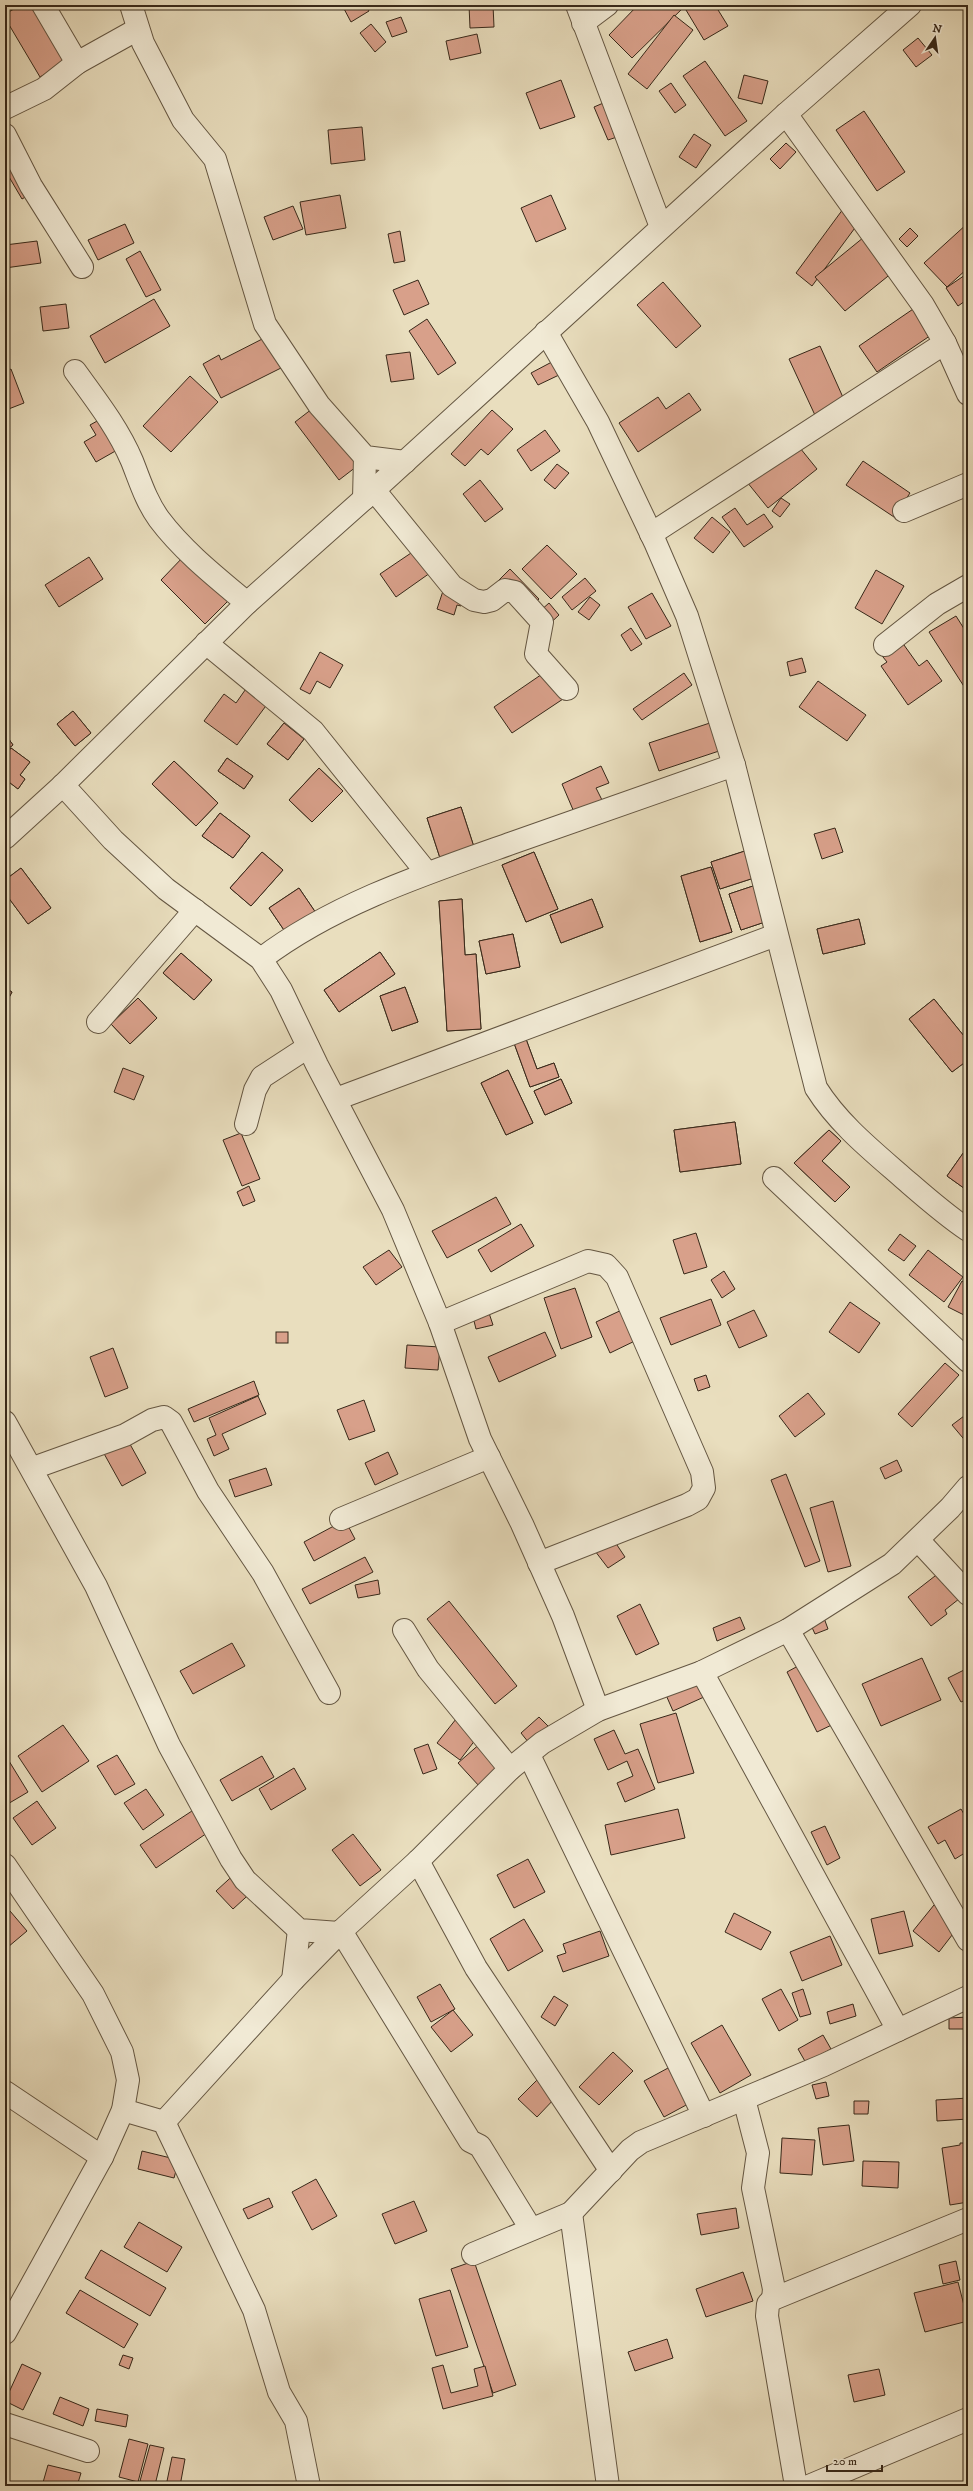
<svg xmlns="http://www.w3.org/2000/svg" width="973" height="2491" viewBox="0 0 973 2491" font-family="'IM FELL DW Pica',serif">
<rect width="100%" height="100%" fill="#e9debe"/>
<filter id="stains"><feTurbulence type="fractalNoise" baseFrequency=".005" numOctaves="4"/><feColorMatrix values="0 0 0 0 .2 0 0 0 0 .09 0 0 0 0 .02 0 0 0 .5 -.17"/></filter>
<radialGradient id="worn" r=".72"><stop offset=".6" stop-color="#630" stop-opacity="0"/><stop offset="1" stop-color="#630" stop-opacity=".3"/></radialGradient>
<!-- building -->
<g fill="#d8a08a" stroke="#372819">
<polygon points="21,5 40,5 72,59 40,77 5,18 5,14"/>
<polygon points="342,5 366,5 369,11 351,22"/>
<polygon points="469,5 493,5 494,27 470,28"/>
<polygon points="638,5 686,5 632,58 609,35"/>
<polygon points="683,5 715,5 728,26 704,40"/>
<polygon points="674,15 693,30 647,89 628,74"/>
<polygon points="401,17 407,32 392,37 386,22"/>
<polygon points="371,24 386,42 375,52 360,33"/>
<polygon points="477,34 481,53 450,60 446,41"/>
<polygon points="918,38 932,55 916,67 903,50"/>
<polygon points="705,61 747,121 725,136 683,76"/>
<polygon points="744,75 768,81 762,104 738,98"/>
<polygon points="561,80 575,117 540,129 526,93"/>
<polygon points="671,83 686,105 675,113 659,91"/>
<polygon points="608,101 623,135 608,140 594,107"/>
<polygon points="864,111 905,172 877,191 836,130"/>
<polygon points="362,127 365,160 331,164 328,130"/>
<polygon points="5,129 37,190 22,199 5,170"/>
<polygon points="694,134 711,145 696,168 679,157"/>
<polygon points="786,143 796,152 780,169 770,159"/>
<polygon points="340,195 346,228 306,235 300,202"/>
<polygon points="551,195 566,229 536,242 521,208"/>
<polygon points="846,205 863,217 812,286 796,273"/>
<polygon points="293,206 303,229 273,240 264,217"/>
<polygon points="968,223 968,268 947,287 924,263"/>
<polygon points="125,224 134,243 98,260 88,240"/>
<polygon points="910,228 918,236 907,247 899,239"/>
<polygon points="400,231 405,261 394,263 388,234"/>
<polygon points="869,233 898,268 845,311 815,277"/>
<polygon points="37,241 41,263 5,268 5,245"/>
<polygon points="140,251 161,290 146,297 126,259"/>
<polygon points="968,273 968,299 958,306 946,288"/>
<polygon points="418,280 429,304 404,315 393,290"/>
<polygon points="663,282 701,326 676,348 637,305"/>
<polygon points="154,299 170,326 105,363 90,336"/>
<polygon points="66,304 69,328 43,331 40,307"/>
<polygon points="919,305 937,331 877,372 859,346"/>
<polygon points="427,319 456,363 438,375 409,331"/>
<polygon points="274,333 289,364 221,398 203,364 219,355 221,360"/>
<polygon points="820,346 850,413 820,426 789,359"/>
<polygon points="410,352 414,379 391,382 386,355"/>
<polygon points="565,355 579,381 566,388 559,375 538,385 531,373"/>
<polygon points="11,369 24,403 6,410 5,372"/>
<polygon points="190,376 218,402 171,452 143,426"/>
<polygon points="689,393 701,410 638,452 619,423 658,397 666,409"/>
<polygon points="321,402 365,460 339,480 295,422"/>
<polygon points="492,410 513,429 488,455 481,449 465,466 451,454"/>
<polygon points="108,415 126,445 96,462 84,442 96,435 90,425"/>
<polygon points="545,430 560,451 531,471 517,450"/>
<polygon points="796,443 817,469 768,508 747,482"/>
<polygon points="863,461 910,493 894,517 846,485"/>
<polygon points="557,464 569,473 555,489 544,480"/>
<polygon points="480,480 503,509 485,522 463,494"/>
<polygon points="781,498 790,504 780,517 772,511"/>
<polygon points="735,508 747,525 764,514 773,527 744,547 722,517"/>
<polygon points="712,517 730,532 713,553 694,538"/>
<polygon points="547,545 577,574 551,599 522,569"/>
<polygon points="414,551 430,573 396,597 380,574"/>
<polygon points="186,554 231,598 205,624 161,580"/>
<polygon points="89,557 103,579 59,607 45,585"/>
<polygon points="510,569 539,599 526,612 497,582"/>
<polygon points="876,570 904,586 882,624 855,608"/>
<polygon points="585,578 596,591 572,610 562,597"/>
<polygon points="446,582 467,589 461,606 457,605 454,615 437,609"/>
<polygon points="652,593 671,626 646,639 628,607"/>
<polygon points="590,597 600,605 589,620 578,612"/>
<polygon points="549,603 559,615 542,631 531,619"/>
<polygon points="956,616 968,635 968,687 965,688 929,632"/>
<polygon points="631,628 642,644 631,651 621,635"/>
<polygon points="899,638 919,666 927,660 942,681 908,705 881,666 887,662 879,652"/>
<polygon points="320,652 343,665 330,688 317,681 310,694 300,689"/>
<polygon points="802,658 806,672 790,676 787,662"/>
<polygon points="548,670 566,697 512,733 494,707"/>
<polygon points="684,673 692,685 642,720 633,709"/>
<polygon points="818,681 866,715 847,741 799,707"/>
<polygon points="250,683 271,699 237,745 204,721 224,694 236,703"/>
<polygon points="73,711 91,733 75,746 57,724"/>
<polygon points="73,711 91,733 75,746 57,724"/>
<polygon points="722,719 722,750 659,771 649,743"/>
<polygon points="284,723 304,739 288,760 267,744"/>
<polygon points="284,723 304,739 288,760 267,744"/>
<polygon points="8,738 13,745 5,751 5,740"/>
<polygon points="8,738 13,745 5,751 5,740"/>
<polygon points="11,748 30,762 20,775 25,779 18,789 5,779 5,756"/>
<polygon points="11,748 30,762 20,775 25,779 18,789 5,779 5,756"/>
<polygon points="227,758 253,776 244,789 218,771"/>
<polygon points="227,758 253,776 244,789 218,771"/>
<polygon points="174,761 218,803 196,826 152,784"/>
<polygon points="174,761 218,803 196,826 152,784"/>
<polygon points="601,766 609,783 596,788 602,800 574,812 562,784"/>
<polygon points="319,768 343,791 312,822 289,800"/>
<polygon points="319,768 343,791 312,822 289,800"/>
<polygon points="461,807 474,847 440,858 427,818"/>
<polygon points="461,807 474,847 440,858 427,818"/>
<polygon points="220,813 250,836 233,858 202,836"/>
<polygon points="220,813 250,836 233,858 202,836"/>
<polygon points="835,828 843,852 822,859 814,834"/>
<polygon points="748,850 757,877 720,889 711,862"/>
<polygon points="748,850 757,877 720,889 711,862"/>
<polygon points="262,852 283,870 251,906 230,888"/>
<polygon points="262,852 283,870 251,906 230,888"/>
<polygon points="534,852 558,909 526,922 502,865"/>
<polygon points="534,852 558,909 526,922 502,865"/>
<polygon points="711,867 732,932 700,942 681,876"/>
<polygon points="711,867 732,932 700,942 681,876"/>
<polygon points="21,868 51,908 28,924 5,893 5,880"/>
<polygon points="21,868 51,908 28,924 5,893 5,880"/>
<polygon points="756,885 768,921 741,930 729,894"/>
<polygon points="756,885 768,921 741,930 729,894"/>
<polygon points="299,888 316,913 286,933 269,908"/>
<polygon points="299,888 316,913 286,933 269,908"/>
<polygon points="462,899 465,955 476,954 481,1029 447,1031 439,901"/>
<polygon points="462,899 465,955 476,954 481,1029 447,1031 439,901"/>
<polygon points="592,899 603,927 561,943 550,915"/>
<polygon points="592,899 603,927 561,943 550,915"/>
<polygon points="859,919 865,944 823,954 817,929"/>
<polygon points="859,919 865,944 823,954 817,929"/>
<polygon points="513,934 520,967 486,974 479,941"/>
<polygon points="513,934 520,967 486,974 479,941"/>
<polygon points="380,952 395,974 339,1012 324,990"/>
<polygon points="380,952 395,974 339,1012 324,990"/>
<polygon points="181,953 212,980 194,1000 163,973"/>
<polygon points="181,953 212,980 194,1000 163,973"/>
<polygon points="405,987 418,1022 392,1031 380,996"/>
<polygon points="405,987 418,1022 392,1031 380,996"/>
<polygon points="5,988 12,992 5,1005"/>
<polygon points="5,988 12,992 5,1005"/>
<polygon points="138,998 157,1018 130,1044 111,1024"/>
<polygon points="138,998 157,1018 130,1044 111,1024"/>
<polygon points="934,999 968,1041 968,1060 952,1072 909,1019"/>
<polygon points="934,999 968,1041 968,1060 952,1072 909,1019"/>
<polygon points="526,1039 537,1069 554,1063 559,1077 530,1087 514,1043"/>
<polygon points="526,1039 537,1069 554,1063 559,1077 530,1087 514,1043"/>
<polygon points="123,1068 144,1076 134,1100 114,1092"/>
<polygon points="508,1070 533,1123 506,1135 481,1083"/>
<polygon points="508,1070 533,1123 506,1135 481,1083"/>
<polygon points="561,1079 572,1103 545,1115 534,1091"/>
<polygon points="561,1079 572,1103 545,1115 534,1091"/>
<polygon points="735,1122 741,1164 680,1172 674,1130"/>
<polygon points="735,1122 741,1164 680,1172 674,1130"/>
<polygon points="829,1130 841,1141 822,1161 850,1187 835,1202 794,1163"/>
<polygon points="829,1130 841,1141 822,1161 850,1187 835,1202 794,1163"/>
<polygon points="241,1133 260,1179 242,1186 223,1140"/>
<polygon points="966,1149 968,1151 968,1191 947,1176"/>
<polygon points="966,1149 968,1151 968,1191 947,1176"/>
<polygon points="249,1186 255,1201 243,1206 237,1192"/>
<polygon points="496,1197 511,1224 447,1258 432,1231"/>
<polygon points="521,1224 534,1246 491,1272 478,1250"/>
<polygon points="696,1233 707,1267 684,1274 673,1240"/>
<polygon points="900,1234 916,1246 904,1261 888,1250"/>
<polygon points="389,1250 402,1267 376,1285 363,1267"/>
<polygon points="928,1250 963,1277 944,1302 909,1275"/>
<polygon points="724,1271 735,1289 722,1298 711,1280"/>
<polygon points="962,1281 968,1284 968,1317 948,1307"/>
<polygon points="575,1288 592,1337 561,1349 544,1298"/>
<polygon points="711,1299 721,1325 671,1345 660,1318"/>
<polygon points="850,1302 880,1323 859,1353 829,1332"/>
<polygon points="626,1308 641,1338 610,1353 596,1322"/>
<polygon points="754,1310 767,1336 739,1348 727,1322"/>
<polygon points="489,1313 493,1325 476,1329 473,1317"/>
<rect x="276" y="1332" width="12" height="11"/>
<polygon points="545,1332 556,1356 499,1382 488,1357"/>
<polygon points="407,1345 440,1347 438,1370 405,1368"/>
<polygon points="113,1348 128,1388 105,1397 90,1357"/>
<polygon points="945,1363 959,1375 912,1427 898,1414"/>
<polygon points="706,1375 710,1387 698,1391 694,1379"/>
<polygon points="254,1381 259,1395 194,1422 188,1409"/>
<polygon points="808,1393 825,1414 795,1437 779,1416"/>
<polygon points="258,1396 266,1414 222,1434 229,1449 214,1456 207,1439 216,1435 209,1418"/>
<polygon points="364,1400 375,1431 349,1440 337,1410"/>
<polygon points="968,1413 968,1444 952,1425"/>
<polygon points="126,1437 146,1473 122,1486 102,1450"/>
<polygon points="388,1452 398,1474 375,1485 365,1463"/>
<polygon points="897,1460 902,1471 885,1479 880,1468"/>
<polygon points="266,1468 272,1485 235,1497 229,1480"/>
<polygon points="786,1474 820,1561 805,1567 771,1480"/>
<polygon points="833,1501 851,1566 828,1572 810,1508"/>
<polygon points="345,1520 355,1539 314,1561 304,1542"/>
<polygon points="613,1539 625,1557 608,1568 595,1551"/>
<polygon points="365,1557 373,1572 310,1604 302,1589"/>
<polygon points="944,1569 964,1595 945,1610 947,1614 931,1626 908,1597"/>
<polygon points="378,1580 380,1594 358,1598 355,1585"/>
<polygon points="449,1601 517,1686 495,1704 427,1619"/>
<polygon points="640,1604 659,1644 636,1655 617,1616"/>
<polygon points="740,1617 745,1629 717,1641 713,1628"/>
<polygon points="824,1618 828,1629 815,1634 810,1623"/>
<polygon points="232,1643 245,1666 193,1694 180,1671"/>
<polygon points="922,1658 941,1700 881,1726 862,1684"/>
<polygon points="809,1660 840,1721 817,1732 787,1672"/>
<polygon points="968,1668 968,1699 961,1702 948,1678"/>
<polygon points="697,1681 704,1697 673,1711 666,1695"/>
<polygon points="676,1713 694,1773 658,1783 640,1724"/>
<polygon points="460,1714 482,1731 460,1760 437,1743"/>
<polygon points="539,1717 548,1726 529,1743 521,1733"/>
<polygon points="63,1725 89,1761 42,1792 18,1756"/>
<polygon points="614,1730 625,1754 638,1749 655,1789 625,1802 617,1783 633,1776 627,1761 608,1770 594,1739"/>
<polygon points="482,1742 503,1766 480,1787 458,1763"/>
<polygon points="428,1744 437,1769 423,1774 414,1749"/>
<polygon points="117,1755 135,1784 115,1795 97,1766"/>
<polygon points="262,1756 274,1777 232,1801 220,1780"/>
<polygon points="9,1761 28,1792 6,1805 5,1763"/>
<polygon points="294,1768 306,1789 271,1810 259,1789"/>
<polygon points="146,1789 164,1815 143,1830 124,1803"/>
<polygon points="37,1801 56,1828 32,1845 13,1818"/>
<polygon points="195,1809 210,1831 156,1868 140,1845"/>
<polygon points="678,1809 685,1838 611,1855 605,1825"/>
<polygon points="961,1809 968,1821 968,1851 955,1859 945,1840 938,1844 928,1827"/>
<polygon points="825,1826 840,1858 827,1865 811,1832"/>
<polygon points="353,1834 381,1870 360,1886 332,1850"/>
<polygon points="528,1859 545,1892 514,1908 497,1875"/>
<polygon points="239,1870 256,1888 233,1909 216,1891"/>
<polygon points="934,1905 959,1926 939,1952 913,1931"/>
<polygon points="10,1911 27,1931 8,1947 5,1944 5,1916"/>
<polygon points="904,1911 913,1946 879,1954 871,1919"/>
<polygon points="734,1913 771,1932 761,1950 725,1932"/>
<polygon points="524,1919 543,1951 508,1971 490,1939"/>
<polygon points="600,1931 609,1956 563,1972 557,1956 566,1953 563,1944"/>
<polygon points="830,1936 842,1965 802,1981 790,1952"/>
<polygon points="440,1984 455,2009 431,2022 417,1997"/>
<polygon points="781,1989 798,2020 779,2031 762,1999"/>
<polygon points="803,1989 811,2014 800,2017 792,1993"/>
<polygon points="554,1996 568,2005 555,2026 541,2017"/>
<polygon points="853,2004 856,2016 830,2024 827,2012"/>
<polygon points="453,2010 473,2035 451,2052 431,2027"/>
<polygon points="968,2017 968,2029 949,2029 949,2018"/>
<polygon points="722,2025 751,2075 720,2093 691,2043"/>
<polygon points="823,2035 831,2049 806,2063 798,2049"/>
<polygon points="613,2052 633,2071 599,2105 579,2087"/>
<polygon points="681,2061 701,2097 664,2117 644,2081"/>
<polygon points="539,2078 557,2096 537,2117 518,2099"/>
<polygon points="826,2082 829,2096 816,2099 812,2085"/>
<polygon points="968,2098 968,2119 937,2121 936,2100"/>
<polygon points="854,2101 869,2101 868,2114 854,2114"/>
<polygon points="849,2125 854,2161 823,2165 818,2128"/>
<polygon points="782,2138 815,2140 812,2175 780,2173"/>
<polygon points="960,2143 968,2143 968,2202 950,2205 942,2148 960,2145"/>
<polygon points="142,2151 179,2160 174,2178 138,2169"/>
<polygon points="863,2161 899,2162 898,2188 862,2186"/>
<polygon points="316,2179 337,2216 312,2230 292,2192"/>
<polygon points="269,2198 273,2207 248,2219 243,2209"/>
<polygon points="414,2201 427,2231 395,2244 382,2214"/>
<polygon points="736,2208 739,2228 701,2235 697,2214"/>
<polygon points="139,2222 182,2247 167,2272 124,2247"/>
<polygon points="101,2250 166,2288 150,2316 85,2278"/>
<polygon points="474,2261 516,2385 493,2393 451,2269"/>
<polygon points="956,2261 960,2280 943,2284 939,2265"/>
<polygon points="743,2272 753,2301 706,2317 696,2289"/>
<polygon points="958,2282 968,2321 925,2332 914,2293"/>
<polygon points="80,2290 138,2324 124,2348 66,2313"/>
<polygon points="450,2290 468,2347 436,2356 419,2299"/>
<polygon points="667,2339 673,2358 635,2371 628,2352"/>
<polygon points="123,2355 133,2358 129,2369 119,2365"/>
<polygon points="22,2364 41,2373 23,2410 5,2401"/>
<polygon points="443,2365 451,2393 478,2386 474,2369 485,2366 493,2396 443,2409 432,2368"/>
<polygon points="879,2369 885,2395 854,2402 848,2375"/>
<polygon points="60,2397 89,2409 83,2426 53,2414"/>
<polygon points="97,2409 128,2415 126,2427 95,2421"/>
<polygon points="129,2439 148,2444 138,2482 119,2477"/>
<polygon points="150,2445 164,2448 155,2485 140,2481"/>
<polygon points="172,2457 185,2459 180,2486 166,2486"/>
<polygon points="48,2465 81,2473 77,2486 42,2486"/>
</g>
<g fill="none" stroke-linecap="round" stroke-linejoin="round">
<!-- minor casing -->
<g stroke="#645642" stroke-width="24">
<g id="minor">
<polyline points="43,5 77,63"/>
<polyline points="131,5 143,43 183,120 215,159 265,324 319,405 365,457 405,462"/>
<polyline points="577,5 661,227"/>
<polyline points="583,23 607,5"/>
<polyline points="5,108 44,89 77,63 138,29"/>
<polyline points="786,114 923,305 945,343 968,394"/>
<polyline points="5,135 31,186 82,267"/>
<path d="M546 332 598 422 655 542 687 616 734 765 816 1088C838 1123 870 1149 901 1176 923 1195 944 1214 968 1230"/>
<path d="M75 371C96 400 118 428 132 461 140 481 146 501 159 519 183 551 216 577 247 603"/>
<polyline points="374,490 452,586 474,600 484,602 492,600 505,590 515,592 542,622 536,654 567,689"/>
<polyline points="364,499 365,457"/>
<polyline points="904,511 968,484"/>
<polyline points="651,534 945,343"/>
<polyline points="206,643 313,731 427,873"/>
<polyline points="885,645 937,604 968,586"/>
<polyline points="63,785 113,840 166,889 261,959 281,990 317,1065 393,1210 440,1323 480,1439 522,1524 563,1616 598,1710"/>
<polyline points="5,838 63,785 247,603 374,490 786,114 910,5"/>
<path d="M261 959C333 904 427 873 512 843 586 817 660 791 734 765"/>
<polyline points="98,1022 195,910"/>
<polyline points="336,1099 776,935"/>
<polyline points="246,1124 255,1090 262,1077 308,1047"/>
<polyline points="774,1178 968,1361"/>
<polyline points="440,1323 588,1261 606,1265 617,1277 702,1472 704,1488 698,1499 687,1505 539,1563"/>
<polyline points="5,1422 96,1586 169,1745 231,1859 245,1880 299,1930 339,1933"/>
<polyline points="33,1468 125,1435 152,1420 164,1417 171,1422 208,1491 263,1573 329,1693"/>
<polyline points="341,1519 489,1457"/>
<polyline points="918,1540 968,1594"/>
<polyline points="404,1630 428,1669 510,1769"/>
<polyline points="788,1630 968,1940"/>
<polyline points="702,1672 898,2030"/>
<polyline points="529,1755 704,2116"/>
<polyline points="418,1861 476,1968 611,2171"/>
<polyline points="5,1865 93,1994 122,2052 128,2080 123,2110 102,2157 5,2333"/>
<polyline points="341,1931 470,2141 480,2146 531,2229"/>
<polyline points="293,1980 299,1930"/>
<polyline points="5,2092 102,2157"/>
<polyline points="744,2099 758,2153 753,2188 774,2289 773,2299"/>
<polyline points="123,2110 164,2122 254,2310 279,2392 296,2421 309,2486"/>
<polyline points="164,2122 293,1980 339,1933 418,1861 510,1769 542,1743 598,1710 702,1672 788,1630 892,1564 950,1508 968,1487"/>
<polyline points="571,2213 608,2486"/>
<polyline points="473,2254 571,2213 630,2150 641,2142 824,2065 968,1997"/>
<polyline points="5,2424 88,2451"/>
<polyline points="796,2486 767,2316 768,2304 773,2299 968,2219"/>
<polyline points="809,2486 968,2419"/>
</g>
</g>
<!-- minor -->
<use href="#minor" stroke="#f1ead5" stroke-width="22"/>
</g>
<!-- margin -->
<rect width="973" height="2491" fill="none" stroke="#e9debe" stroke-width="20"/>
<rect x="6" y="6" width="961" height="2479" fill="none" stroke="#372819" stroke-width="2"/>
<rect x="10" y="10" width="953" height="2471" fill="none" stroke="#372819"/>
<!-- north arrow -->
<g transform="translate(935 38) rotate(13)" stroke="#f1ead5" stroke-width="3" paint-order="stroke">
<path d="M0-3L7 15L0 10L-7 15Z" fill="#372819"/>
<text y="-6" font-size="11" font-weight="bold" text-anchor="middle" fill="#372819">N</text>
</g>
<!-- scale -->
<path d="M827 2465v6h55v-6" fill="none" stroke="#372819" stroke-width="2"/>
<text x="833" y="2465" font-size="12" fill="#372819" stroke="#f1ead5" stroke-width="3" paint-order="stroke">20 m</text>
<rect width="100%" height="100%" filter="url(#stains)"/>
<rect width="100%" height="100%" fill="url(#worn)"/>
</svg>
